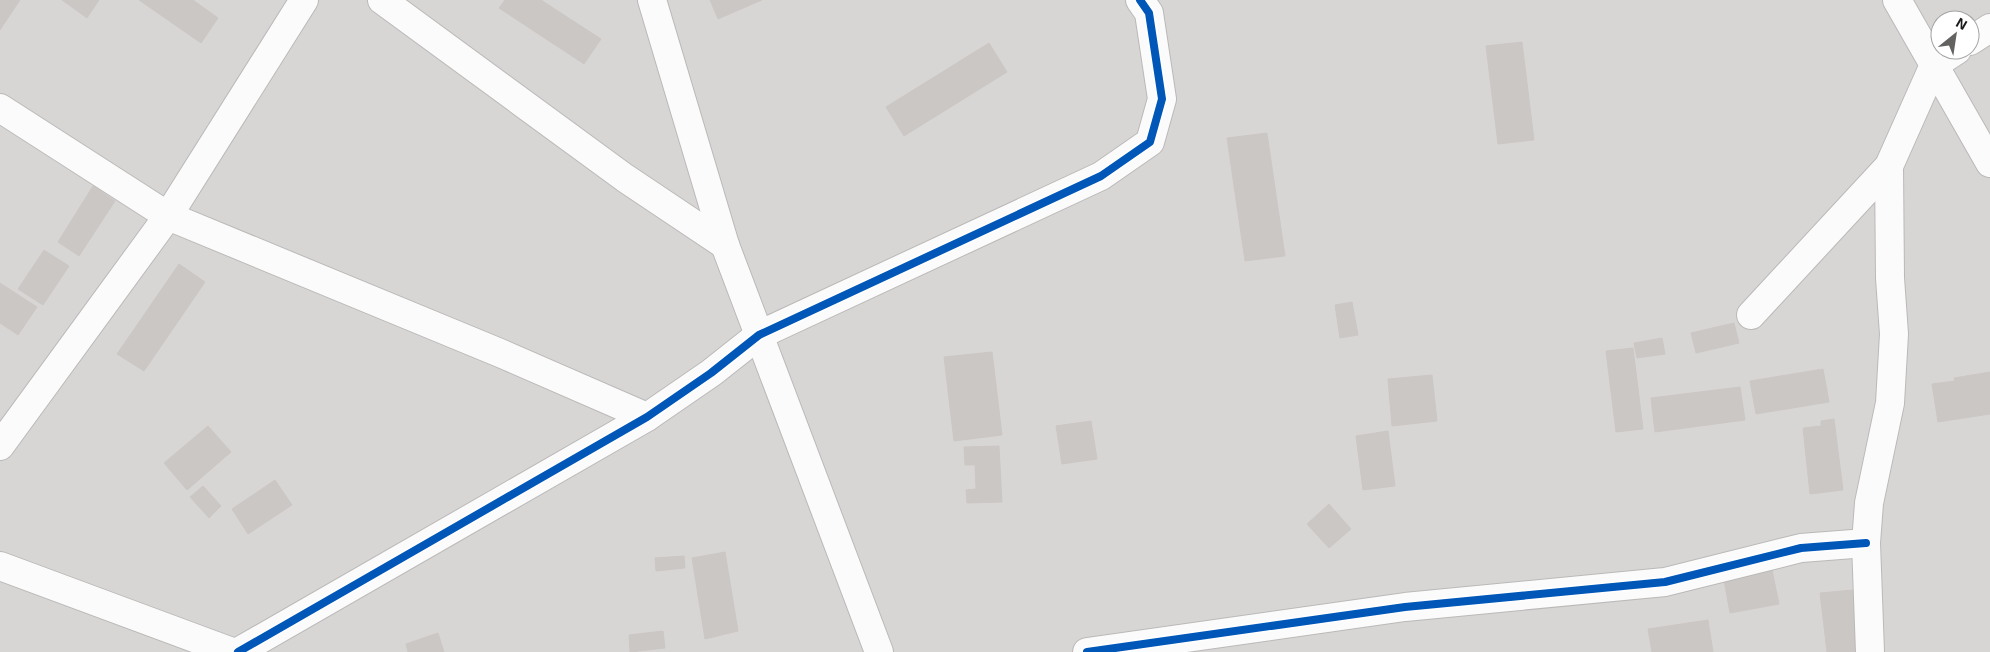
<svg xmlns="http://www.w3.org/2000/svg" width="1990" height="652" viewBox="0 0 1990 652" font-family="'Exo 2',sans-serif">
<rect width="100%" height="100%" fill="#e9e6e3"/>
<!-- residential -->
<path fill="#d8d6d5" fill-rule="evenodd" d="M0 0H1990V652H0ZM1940 20H1970V50H1940Z"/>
<!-- building -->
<g fill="#cac7c5" stroke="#ccc7c5">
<polygon points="0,0 20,0 0,30"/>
<polygon points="62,0 99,0 87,18"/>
<polygon points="139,0 193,0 218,18 201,43"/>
<polygon points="505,0 541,0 601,39 584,64 499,8"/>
<polygon points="710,0 762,0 718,19"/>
<polygon points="1522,42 1534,140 1498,144 1486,46"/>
<polygon points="989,43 1007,72 904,136 886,107"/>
<polygon points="1267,133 1285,256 1245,261 1227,138"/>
<polygon points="93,186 115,201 79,256 58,242"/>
<polygon points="44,250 69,266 43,305 18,289"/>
<polygon points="179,264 205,282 144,371 117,354"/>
<polygon points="0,283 37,307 18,335 0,323"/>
<polygon points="1352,302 1358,335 1340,338 1335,305"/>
<polygon points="1734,323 1739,343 1696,353 1691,333"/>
<polygon points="1662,338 1665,354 1637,358 1634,343"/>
<polygon points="1633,348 1643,429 1616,432 1606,351"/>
<polygon points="992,352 1002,435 954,441 944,357"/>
<polygon points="1823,369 1829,402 1756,414 1750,381"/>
<polygon points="1990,372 1990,414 1938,422 1932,384 1955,381 1954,378"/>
<polygon points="1432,375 1437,421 1392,426 1388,379"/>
<polygon points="1740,387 1745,420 1655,432 1651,398"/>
<polygon points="1834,419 1843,490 1810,494 1803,428 1821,426 1821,421"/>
<polygon points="1091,421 1097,459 1062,464 1056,426"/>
<polygon points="208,426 231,452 187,490 164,463"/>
<polygon points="1388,431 1395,486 1363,490 1356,436"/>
<polygon points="999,446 1002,502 967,503 966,490 976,489 975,465 965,465 964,447"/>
<polygon points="275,480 292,505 248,534 232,509"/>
<polygon points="203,486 221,506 209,518 190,497"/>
<polygon points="1329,504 1351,529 1329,548 1307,524"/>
<polygon points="725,552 738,631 705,639 692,558"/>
<polygon points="684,556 685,568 656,571 655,558"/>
<polygon points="1772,570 1779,604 1730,613 1724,580"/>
<polygon points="1853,590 1860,652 1827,652 1820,593"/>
<polygon points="1708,620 1713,652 1652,652 1648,629"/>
<polygon points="663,631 665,648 630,652 629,635"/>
<polygon points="438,633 444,652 408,652 406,644"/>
</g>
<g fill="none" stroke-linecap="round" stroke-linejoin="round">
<!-- minor casing -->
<g stroke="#bbb9b8" stroke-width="30">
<g id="minor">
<polyline points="382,0 625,178 725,245"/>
<polyline points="652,0 725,245 879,652"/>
<polyline points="1897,0 1990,163"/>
<polyline points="1970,41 1990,28"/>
<polyline points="0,108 168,216 500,353 647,417"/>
<polyline points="1751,315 1889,166 1934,65 1957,50"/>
<polyline points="0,446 168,216 304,0"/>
<polyline points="0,566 232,652"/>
<polyline points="238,652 647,417 711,373 759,335 1101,176 1150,142 1162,99 1149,13 1140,0"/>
<polyline points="1087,652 1405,607 1665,582 1801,548 1866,543"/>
<polyline points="1870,652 1866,543 1869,503 1890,403 1894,334 1890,278 1889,166"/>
</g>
</g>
<!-- minor -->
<use href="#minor" stroke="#fcfbfb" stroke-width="28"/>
<!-- cycleway casing -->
<g stroke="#fff" stroke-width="11">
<g id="cycleway">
<polyline points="238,652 647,417 711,373 759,335 1101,176 1150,142 1162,99 1149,13 1140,0"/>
<polyline points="1087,652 1405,607 1665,582 1801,548 1866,543"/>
</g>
</g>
<!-- cycleway -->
<use href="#cycleway" stroke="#0057b8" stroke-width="8"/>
</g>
<!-- north arrow -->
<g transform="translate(1955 35) rotate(30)"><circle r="24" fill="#ffffff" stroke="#a4a4a4"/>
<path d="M0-4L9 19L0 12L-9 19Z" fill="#636261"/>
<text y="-8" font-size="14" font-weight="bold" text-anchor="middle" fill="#1b1b1b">N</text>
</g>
</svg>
